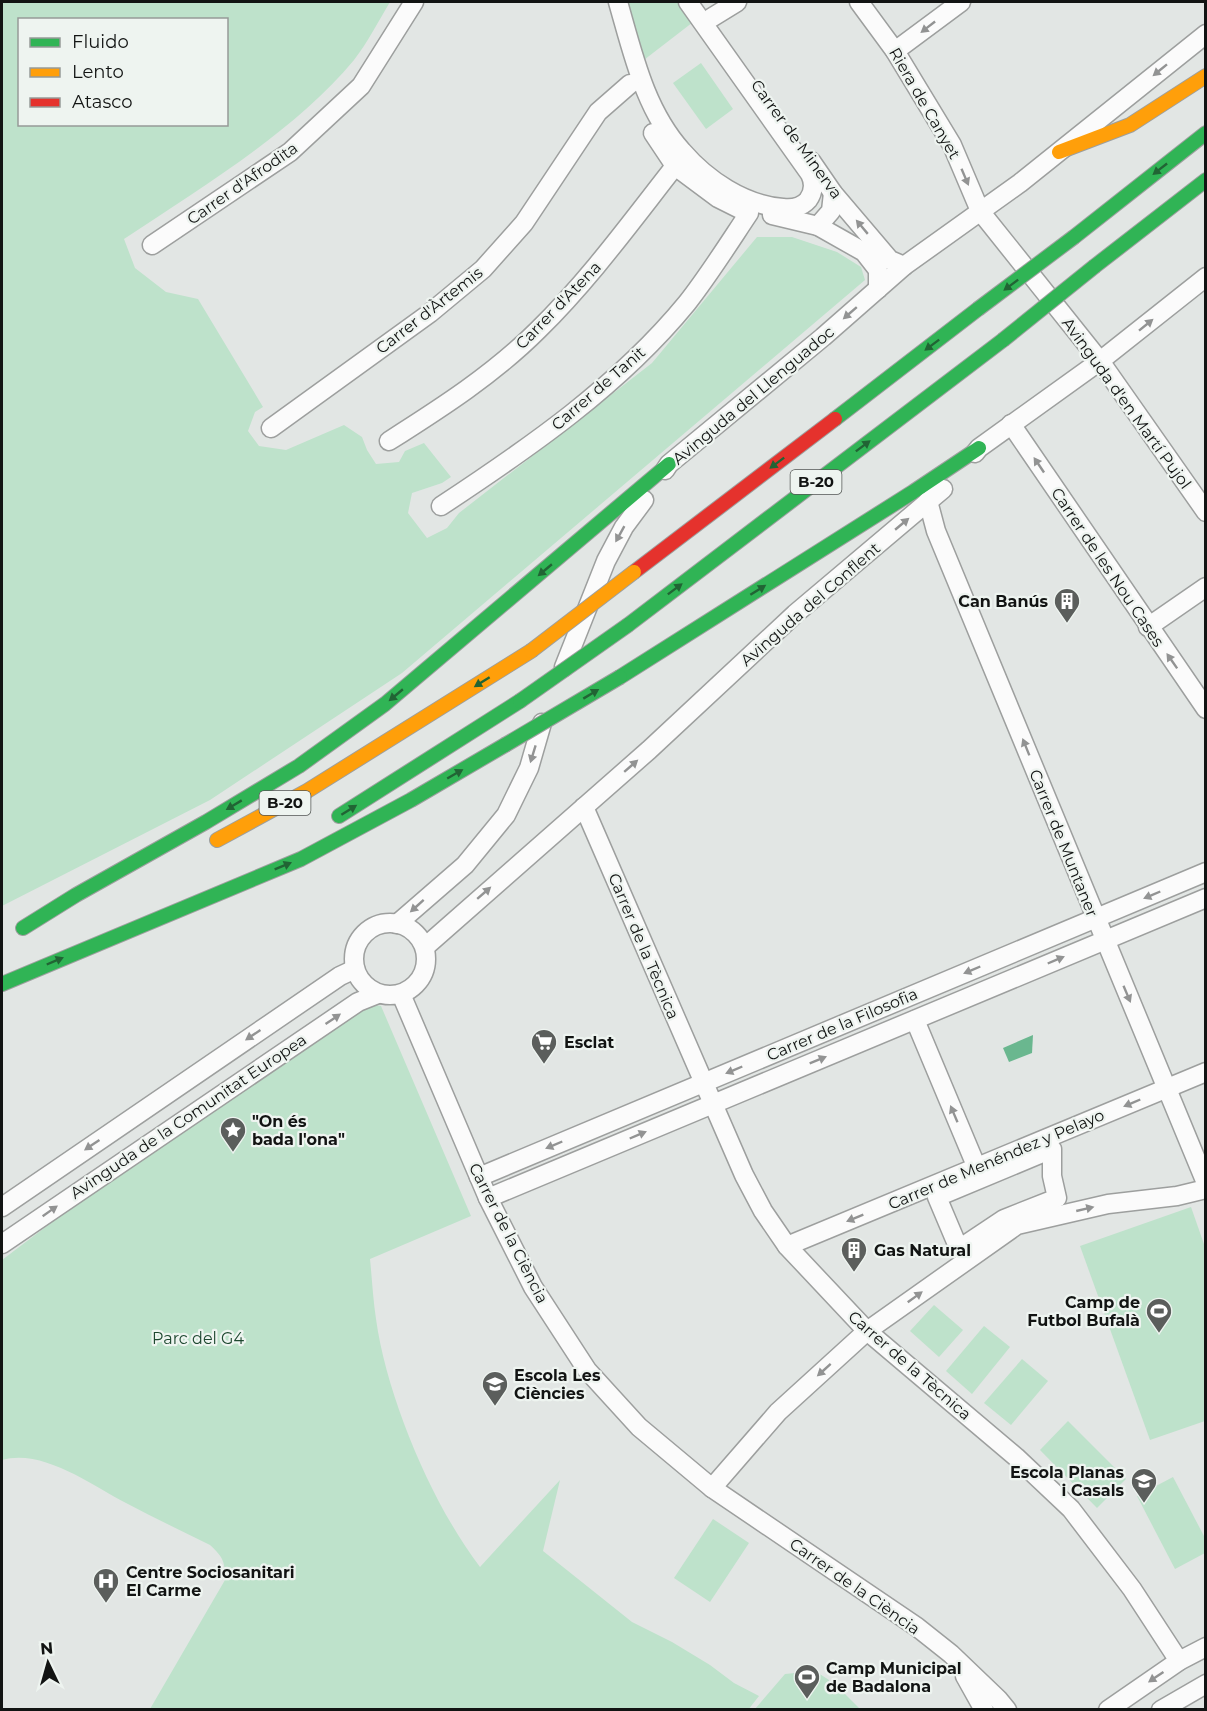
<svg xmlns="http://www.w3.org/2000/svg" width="1207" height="1711" viewBox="0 0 1207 1711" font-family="Montserrat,sans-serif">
<rect width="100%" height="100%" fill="#e2e6e4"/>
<!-- green -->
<g fill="#bee2cb" fill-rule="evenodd">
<path d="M2 2H390C379 20 368 42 354 60 294 132 202 187 124 239L135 268 166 292 198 299 263 407 255 412 248 431 259 446 286 450 344 425 362 437 367 450 376 464 399 462 405 451 424 443 451 477 442 483 412 493 408 513 427 538 447 528 459 513 652 363 757 237H792L837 252 861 267 865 280 402 673 210 800 2 906ZM20 20H226V124H20Z"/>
<polygon points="622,2 685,2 697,19 640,63"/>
<polygon points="701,63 733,109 706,129 673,83"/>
<path d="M376 1005 381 1006 471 1216 370 1259C372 1279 373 1299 376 1319 387 1398 432 1504 480 1567L560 1480 543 1551 632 1622 672 1642 710 1665 734 1683 759 1696 748 1710 150 1709 225 1580C225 1562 224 1558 210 1545 182 1531 154 1518 126 1503 92 1485 42 1448 2 1460V1260L64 1213 366 1008Z"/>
<polygon points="1191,1207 1205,1247 1205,1421 1150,1440 1080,1246"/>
<polygon points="934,1305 963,1330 939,1357 910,1331"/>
<polygon points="984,1326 1010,1347 972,1394 946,1371"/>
<polygon points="1022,1359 1048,1381 1011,1425 984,1403"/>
<polygon points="1068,1421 1126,1479 1097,1508 1040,1450"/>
<polygon points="1173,1477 1205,1538 1205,1553 1175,1569 1137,1496"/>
<polygon points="713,1519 749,1543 710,1602 674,1578"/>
<polygon points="815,1671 829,1680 830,1690 840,1689 860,1709 755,1709 785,1674"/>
</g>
<!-- water -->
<polygon fill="#6ab78f" points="1033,1035 1032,1053 1009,1062 1003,1048"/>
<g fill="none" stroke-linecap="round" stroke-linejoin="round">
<!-- street casing -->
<g stroke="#9d9f9e" stroke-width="21">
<g id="street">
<path d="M618 2C633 54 645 110 682 151 707 180 744 205 783 208 792 209 802 207 808 200 814 192 814 182 810 174L688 2"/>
<polyline points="859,2 895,51 952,145 980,211 1100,361 1206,512"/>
<polyline points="711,18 737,2"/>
<polyline points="895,51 961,2"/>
<polyline points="653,133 675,166 718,198 742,210"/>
<polyline points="811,161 833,193 890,260 904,266"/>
<polyline points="772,215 818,226 864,252 878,270 878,289"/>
<polyline points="818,226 831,211 833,193"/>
<polyline points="152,245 290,152 361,86 414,2"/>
<polyline points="1011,424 1206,709"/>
<polyline points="271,428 430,313 483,269 524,223 598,112 630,84"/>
<path d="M389 441C441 408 494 374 538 330 589 280 631 222 675 166"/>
<polyline points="975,453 979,448 1100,361 1206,277"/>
<polyline points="665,470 669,464 823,337 904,266 1020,183 1206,34"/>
<polyline points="928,501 936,531 1206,1183"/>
<path d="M441 506C529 448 619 386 687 303 709 275 729 243 749 213"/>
<polyline points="1148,627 1206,587"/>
<polyline points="564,667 606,561 624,527 644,500"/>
<polyline points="584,807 744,1175 763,1211 787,1246 867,1331 1016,1457 1071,1509 1132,1589 1179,1661"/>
<circle cx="390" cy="959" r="36"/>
<polyline points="397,924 465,865 506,815 529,768 542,723"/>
<polyline points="425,947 649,750 795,614 943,489"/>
<polyline points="401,994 488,1198 533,1287 587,1370 639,1427 712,1488 917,1627 951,1654 998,1699 1007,1710"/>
<polyline points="915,1020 977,1168"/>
<polygon points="1052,1149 1052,1176 1057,1198 1004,1219 959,1249 937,1197"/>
<polyline points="479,1177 1206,872"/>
<polyline points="488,1198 1206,898"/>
<polyline points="2,1207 340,976 355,969"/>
<polyline points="2,1244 358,1002 378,994"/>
<polyline points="787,1246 1206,1072"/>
<polyline points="712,1488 778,1412 867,1331 1017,1225 1108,1204 1177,1196 1206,1189"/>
<polyline points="965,1676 984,1710"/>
<polyline points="1108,1710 1179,1661 1206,1647"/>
<polyline points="1161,1710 1206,1684"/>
</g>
</g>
<!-- fast casing -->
<g stroke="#9d9f9e" stroke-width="16">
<g id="fast">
<polyline points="1074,237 1206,133"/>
<polyline points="1095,266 1206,180"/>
<polyline points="835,419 978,309"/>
<polyline points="628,625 1003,340"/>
<polyline points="620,677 913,492 979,448"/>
<polyline points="339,816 520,701"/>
<polyline points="23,928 76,895 206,822 299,766 385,704 669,464"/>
<polyline points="2,984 301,859 411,800 505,745"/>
</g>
</g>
<!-- slow casing -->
<g stroke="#9d9f9e" stroke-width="16">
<g id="slow">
<polyline points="1059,152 1130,125 1206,76"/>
<polyline points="217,840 307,791 531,651"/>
</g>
</g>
<!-- jam casing -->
<g stroke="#9d9f9e" stroke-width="16">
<polyline id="jam" points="634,572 835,419"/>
</g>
<!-- street -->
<use href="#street" stroke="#fbfbfb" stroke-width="18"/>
<!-- fast -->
<use href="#fast" stroke="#30b455" stroke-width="14"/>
<!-- slow -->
<use href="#slow" stroke="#ff9f0a" stroke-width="14"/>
<!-- jam -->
<use href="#jam" stroke="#e5322d" stroke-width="14"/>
<!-- fast-bridge casing -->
<g stroke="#9d9f9e" stroke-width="16" stroke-linecap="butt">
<g id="fast-bridge">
<polyline points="978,309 1074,237"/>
<polyline points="1003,340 1095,266"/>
<polyline points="520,701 628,625"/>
<polyline points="505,745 620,677"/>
</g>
</g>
<!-- slow-bridge casing -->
<g stroke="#9d9f9e" stroke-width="16" stroke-linecap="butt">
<polyline id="slow-bridge" points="531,651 634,572"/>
</g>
<!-- fast-bridge -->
<use href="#fast-bridge" stroke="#30b455" stroke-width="14"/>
<!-- slow-bridge -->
<use href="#slow-bridge" stroke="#ff9f0a" stroke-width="14"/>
</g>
<!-- one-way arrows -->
<defs><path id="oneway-solid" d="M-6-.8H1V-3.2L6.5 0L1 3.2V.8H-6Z" transform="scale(1.5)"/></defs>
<g fill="#929393">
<use href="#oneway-solid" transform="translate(928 27) rotate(142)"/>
<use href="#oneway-solid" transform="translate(1160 70) rotate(141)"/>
<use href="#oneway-solid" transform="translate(965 177) rotate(67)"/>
<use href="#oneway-solid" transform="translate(862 227) rotate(-130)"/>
<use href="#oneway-solid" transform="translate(850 313) rotate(139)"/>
<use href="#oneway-solid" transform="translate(1146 325) rotate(-39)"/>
<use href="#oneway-solid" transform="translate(1039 465) rotate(-124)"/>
<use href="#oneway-solid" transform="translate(902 524) rotate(-40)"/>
<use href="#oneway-solid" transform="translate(620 534) rotate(119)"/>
<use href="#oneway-solid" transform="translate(1172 661) rotate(-125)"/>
<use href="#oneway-solid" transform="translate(1026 747) rotate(-112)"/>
<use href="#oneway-solid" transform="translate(533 754) rotate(107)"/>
<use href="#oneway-solid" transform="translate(631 766) rotate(-41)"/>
<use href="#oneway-solid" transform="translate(484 893) rotate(-41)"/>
<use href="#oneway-solid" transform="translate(1152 895) rotate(157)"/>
<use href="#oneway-solid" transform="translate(417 906) rotate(138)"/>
<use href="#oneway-solid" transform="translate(1056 960) rotate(-23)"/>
<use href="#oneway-solid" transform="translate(972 970) rotate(157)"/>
<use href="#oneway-solid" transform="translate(1127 994) rotate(67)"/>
<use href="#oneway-solid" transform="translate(333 1019) rotate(-34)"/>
<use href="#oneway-solid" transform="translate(253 1035) rotate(146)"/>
<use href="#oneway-solid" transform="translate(818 1060) rotate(-22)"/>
<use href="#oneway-solid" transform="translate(734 1070) rotate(157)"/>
<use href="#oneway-solid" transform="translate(1132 1103) rotate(157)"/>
<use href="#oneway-solid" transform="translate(954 1114) rotate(-113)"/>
<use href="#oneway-solid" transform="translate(638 1135) rotate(-23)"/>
<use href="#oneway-solid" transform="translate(92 1145) rotate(146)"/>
<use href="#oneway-solid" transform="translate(554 1145) rotate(157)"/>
<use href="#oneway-solid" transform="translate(1085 1209) rotate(-13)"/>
<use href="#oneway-solid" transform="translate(50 1211) rotate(-35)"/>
<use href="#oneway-solid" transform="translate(855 1218) rotate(158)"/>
<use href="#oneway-solid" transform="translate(915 1297) rotate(-36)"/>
<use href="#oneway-solid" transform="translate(824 1370) rotate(138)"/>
<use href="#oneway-solid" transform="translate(1156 1677) rotate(146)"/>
</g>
<g fill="#216434">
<use href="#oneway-solid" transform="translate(1160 169) rotate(142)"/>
<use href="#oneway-solid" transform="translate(1011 285) rotate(143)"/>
<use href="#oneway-solid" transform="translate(932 345) rotate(143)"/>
<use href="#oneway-solid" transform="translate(863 446) rotate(-37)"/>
<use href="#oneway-solid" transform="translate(777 463) rotate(143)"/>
<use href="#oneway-solid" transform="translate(545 570) rotate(140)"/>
<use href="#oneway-solid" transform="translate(675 589) rotate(-37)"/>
<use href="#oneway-solid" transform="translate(758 590) rotate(-32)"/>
<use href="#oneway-solid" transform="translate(482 682) rotate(148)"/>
<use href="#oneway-solid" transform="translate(591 694) rotate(-31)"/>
<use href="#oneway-solid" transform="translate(396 695) rotate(140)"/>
<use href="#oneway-solid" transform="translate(455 774) rotate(-30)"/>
<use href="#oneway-solid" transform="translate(234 805) rotate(149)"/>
<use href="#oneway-solid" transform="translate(349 810) rotate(-32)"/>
<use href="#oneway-solid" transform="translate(283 866) rotate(-22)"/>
<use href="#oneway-solid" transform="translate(55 961) rotate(-23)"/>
</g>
<!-- icons -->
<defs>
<g id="building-pin" transform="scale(1.35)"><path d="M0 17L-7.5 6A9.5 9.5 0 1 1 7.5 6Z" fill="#5b5e5c" stroke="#eef4f0"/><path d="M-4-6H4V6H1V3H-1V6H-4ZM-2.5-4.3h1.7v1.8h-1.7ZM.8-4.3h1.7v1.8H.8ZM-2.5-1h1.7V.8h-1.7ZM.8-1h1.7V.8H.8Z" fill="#fff"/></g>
<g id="supermarket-pin" transform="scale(1.35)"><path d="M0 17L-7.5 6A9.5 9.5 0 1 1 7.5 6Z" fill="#5b5e5c" stroke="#eef4f0"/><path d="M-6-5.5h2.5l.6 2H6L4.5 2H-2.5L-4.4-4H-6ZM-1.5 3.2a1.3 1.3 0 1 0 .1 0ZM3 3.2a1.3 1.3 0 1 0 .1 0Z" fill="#fff"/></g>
<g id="sight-pin" transform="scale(1.35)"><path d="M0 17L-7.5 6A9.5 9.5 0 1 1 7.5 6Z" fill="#5b5e5c" stroke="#eef4f0"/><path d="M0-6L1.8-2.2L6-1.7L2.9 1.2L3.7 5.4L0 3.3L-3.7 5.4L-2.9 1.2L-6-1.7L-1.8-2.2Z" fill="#fff"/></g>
<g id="stadium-pin" transform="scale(1.35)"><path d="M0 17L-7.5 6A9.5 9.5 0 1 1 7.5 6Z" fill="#5b5e5c" stroke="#eef4f0"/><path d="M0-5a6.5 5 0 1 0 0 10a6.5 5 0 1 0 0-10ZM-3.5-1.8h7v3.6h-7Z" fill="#fff"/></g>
<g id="school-pin" transform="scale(1.35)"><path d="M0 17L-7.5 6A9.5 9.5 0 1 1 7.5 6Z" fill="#5b5e5c" stroke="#eef4f0"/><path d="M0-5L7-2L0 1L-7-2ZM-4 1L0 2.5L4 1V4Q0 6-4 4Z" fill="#fff"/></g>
<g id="hospital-pin" transform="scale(1.35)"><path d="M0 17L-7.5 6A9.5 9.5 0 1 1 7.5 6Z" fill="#5b5e5c" stroke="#eef4f0"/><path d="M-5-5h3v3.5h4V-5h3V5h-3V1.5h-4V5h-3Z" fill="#fff"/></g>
</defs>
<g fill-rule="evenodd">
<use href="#building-pin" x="1067" y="601"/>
<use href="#supermarket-pin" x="544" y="1042"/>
<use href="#sight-pin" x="233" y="1130"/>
<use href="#building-pin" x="854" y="1250"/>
<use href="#stadium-pin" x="1159" y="1311"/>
<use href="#school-pin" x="495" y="1384"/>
<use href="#school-pin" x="1144" y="1481"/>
<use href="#hospital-pin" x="106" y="1581"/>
<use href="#stadium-pin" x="807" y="1677"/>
</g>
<g text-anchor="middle" stroke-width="4.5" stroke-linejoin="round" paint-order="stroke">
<!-- shield labels -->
<g fill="#eef4f0" stroke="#545755" stroke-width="1.5">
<rect x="790.5" y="470" width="51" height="24" rx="4.5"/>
<rect x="259.5" y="791" width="51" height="24" rx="4.5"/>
</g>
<g font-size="15" font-weight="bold" fill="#121413">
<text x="816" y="487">B-20</text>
<text x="285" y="808">B-20</text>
</g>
<!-- street labels -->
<g font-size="16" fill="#121413" stroke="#eef4f0">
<text transform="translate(925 103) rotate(60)" y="6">Riera de Canyet</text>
<text transform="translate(797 139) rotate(54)" y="6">Carrer de Minerva</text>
<text transform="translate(242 183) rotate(-35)" y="6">Carrer d'Afrodita</text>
<text transform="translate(558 305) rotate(-46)" y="6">Carrer d'Atena</text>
<text transform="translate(429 310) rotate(-38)" y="6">Carrer d'Àrtemis</text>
<text transform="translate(598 388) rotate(-41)" y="6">Carrer de Tanit</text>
<text transform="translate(753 395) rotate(-40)" y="6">Avinguda del Llenguadoc</text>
<text transform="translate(1127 403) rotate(54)" y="6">Avinguda d'en Martí Pujol</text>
<text transform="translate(1108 567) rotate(56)" y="6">Carrer de les Nou Cases</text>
<text transform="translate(810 604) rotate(-41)" y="6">Avinguda del Conflent</text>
<text transform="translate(1064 843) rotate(68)" y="6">Carrer de Muntaner</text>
<text transform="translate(644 946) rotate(67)" y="6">Carrer de la Tècnica</text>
<text transform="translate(842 1024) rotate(-23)" y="6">Carrer de la Filosofia</text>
<text transform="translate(188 1116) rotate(-34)" y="6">Avinguda de la Comunitat Europea</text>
<text transform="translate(996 1159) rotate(-23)" y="6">Carrer de Menéndez y Pelayo</text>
<text transform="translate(509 1233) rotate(63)" y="6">Carrer de la Ciència</text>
<text transform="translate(910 1365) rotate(41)" y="6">Carrer de la Tècnica</text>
<text transform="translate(855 1586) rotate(35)" y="6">Carrer de la Ciència</text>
</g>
<!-- poi labels -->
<g font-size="16" font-weight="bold" fill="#121413" stroke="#eef4f0" text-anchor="start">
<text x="1048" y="607" text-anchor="end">Can Banús</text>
<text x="564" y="1048">Esclat</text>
<text x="252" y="1127">"On és<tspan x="252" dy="18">bada l'ona"</tspan></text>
<text x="874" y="1256">Gas Natural</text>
<text x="1140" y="1308" text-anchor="end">Camp de<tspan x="1140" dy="18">Futbol Bufalà</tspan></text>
<text x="514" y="1381">Escola Les<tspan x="514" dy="18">Ciències</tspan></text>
<text x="1124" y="1478" text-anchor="end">Escola Planas<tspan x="1124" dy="18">i Casals</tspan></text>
<text x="126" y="1578">Centre Sociosanitari<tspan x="126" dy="18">El Carme</tspan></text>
<text x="826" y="1674">Camp Municipal<tspan x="826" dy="18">de Badalona</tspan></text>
</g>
<!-- park labels -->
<g font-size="16" fill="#1e4830" stroke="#eef4f0">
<text x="198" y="1344">Parc del G4</text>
</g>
</g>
<!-- border -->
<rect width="1207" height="1711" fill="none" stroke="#121413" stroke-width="6"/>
<!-- legend -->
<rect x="18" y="18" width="210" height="108" fill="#eef4f0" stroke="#969a98" stroke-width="1.5"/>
<rect x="30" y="38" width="30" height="9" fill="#30b455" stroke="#969a98" stroke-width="1.5"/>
<text x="72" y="48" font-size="18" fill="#121413">Fluido</text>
<rect x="30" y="68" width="30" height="9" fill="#ff9f0a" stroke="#969a98" stroke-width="1.5"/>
<text x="72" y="78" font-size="18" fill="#121413">Lento</text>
<rect x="30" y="98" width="30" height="9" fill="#e5322d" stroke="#969a98" stroke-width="1.5"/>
<text x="72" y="108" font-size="18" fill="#121413">Atasco</text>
<!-- north arrow -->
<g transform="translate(48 1663) rotate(355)" stroke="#eef4f0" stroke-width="4.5" paint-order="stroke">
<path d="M0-4.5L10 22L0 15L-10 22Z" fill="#121413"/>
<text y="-9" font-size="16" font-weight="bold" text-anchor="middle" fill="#121413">N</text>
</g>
</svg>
